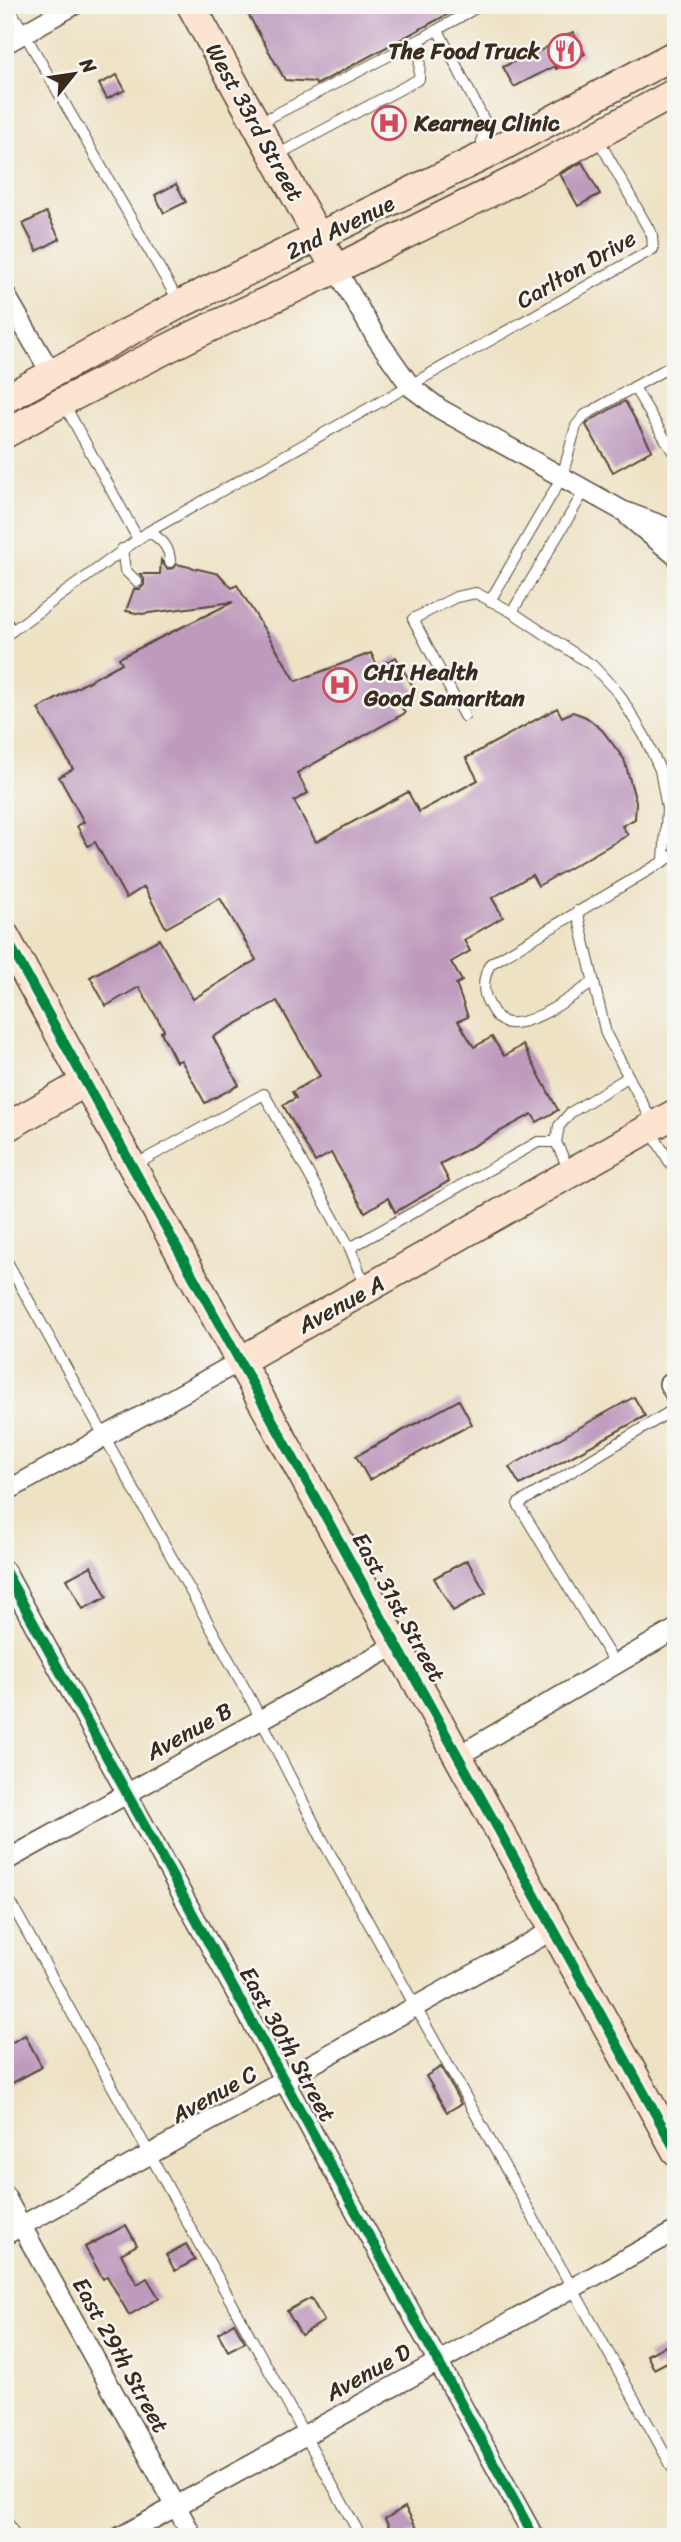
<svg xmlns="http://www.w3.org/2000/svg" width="681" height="2542" viewBox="0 0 681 2542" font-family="Sriracha,sans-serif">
<rect width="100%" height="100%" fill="#f6f6f2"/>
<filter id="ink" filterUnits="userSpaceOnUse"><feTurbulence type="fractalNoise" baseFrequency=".0143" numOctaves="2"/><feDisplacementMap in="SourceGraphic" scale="14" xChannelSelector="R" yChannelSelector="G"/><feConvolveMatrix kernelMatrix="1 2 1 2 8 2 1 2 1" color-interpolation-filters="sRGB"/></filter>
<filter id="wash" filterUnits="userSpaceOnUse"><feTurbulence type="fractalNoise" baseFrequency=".00686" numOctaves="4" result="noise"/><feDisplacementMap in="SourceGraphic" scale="28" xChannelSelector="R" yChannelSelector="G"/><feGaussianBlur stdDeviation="1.57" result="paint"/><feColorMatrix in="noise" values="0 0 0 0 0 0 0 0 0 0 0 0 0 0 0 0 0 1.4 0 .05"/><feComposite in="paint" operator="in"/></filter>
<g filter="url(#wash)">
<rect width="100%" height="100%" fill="#eee2c4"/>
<g id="blocks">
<!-- building -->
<g fill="#be9abd">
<polygon points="243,5 465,5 316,85 315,82 285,80"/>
<polygon points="573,32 585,54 556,69 555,66 514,87 503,67 532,52 533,55"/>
<polygon points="117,75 125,90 107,99 99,84"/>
<polygon points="582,162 600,194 578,206 560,174"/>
<polygon points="176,184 186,202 164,213 155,195"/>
<polygon points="46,212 60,239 37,251 23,224"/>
<polygon points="625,401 652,450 613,472 586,425 590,421"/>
<polygon points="161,560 167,569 174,568 177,564 219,574 232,588 237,585 296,681 371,653 378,667 396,657 416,692 398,701 405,713 297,773 308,793 294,801 316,842 408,792 419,812 478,780 466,758 557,708 562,717 573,712 586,717 602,730 624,759 636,802 635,819 622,826 628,835 538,886 532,875 492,898 503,917 464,940 470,951 451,962 462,981 456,984 468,1017 458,1021 474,1047 492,1037 504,1056 523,1045 558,1110 537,1122 532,1114 440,1164 449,1181 395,1212 388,1198 365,1212 331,1153 315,1162 283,1105 296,1098 292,1092 320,1076 277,1001 213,1037 239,1085 205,1103 181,1060 176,1062 161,1032 164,1030 139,987 106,1006 90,977 159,939 193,999 256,960 220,898 166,928 144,887 126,898 95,842 88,846 77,826 84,822 59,777 73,769 38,709 122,663 119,658 233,602 142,614 126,611 134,589 140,589 144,585 144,579 140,574 160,574"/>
<polygon points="634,1397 645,1416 520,1485 509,1467"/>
<polygon points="459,1400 472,1424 369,1480 356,1456"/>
<polygon points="467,1560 486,1593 453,1611 434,1578"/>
<polygon points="91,1566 107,1597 83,1609 67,1579"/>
<polygon points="25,2035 42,2067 5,2087 5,2046"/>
<polygon points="441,2067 461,2104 447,2112 426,2076"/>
<polygon points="126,2225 137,2245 121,2254 137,2284 147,2278 159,2298 129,2315 107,2276 103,2279 85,2247"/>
<polygon points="186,2244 195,2260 175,2271 166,2255"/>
<polygon points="311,2298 324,2321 301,2335 287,2311"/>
<polygon points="234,2323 245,2342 228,2351 218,2333"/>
<polygon points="665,2346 671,2360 654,2369 647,2355"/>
<polygon points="405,2507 418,2530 405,2537 394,2537 385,2519"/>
</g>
</g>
</g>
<g filter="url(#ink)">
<use href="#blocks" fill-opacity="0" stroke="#564637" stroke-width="2"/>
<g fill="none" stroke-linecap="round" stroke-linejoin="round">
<!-- lane casing -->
<g stroke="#564637" stroke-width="12">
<g id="lane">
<polyline points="8,5 179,302"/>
<polyline points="438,30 484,120 481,154"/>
<polyline points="257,124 421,39"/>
<polyline points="275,156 419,79 421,39 481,5"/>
<polyline points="634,387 676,457"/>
<polyline points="64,404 138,539"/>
<path d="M148 532C161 538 170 547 170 562"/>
<polyline points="122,549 125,570 137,582"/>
<polyline points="490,601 562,477 576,426 585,415 671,366"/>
<polyline points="512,612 585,490"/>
<polyline points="5,619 12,631"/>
<polyline points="5,636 148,532 653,249 652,235 597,137"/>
<polyline points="464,716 413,619 456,597 476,593 512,612 593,666 619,694 645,737 660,770 667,808 664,861"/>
<polyline points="577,911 606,1034 653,1123"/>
<path d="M594 982C573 995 529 1030 504 1022 498 1019 493 1012 490 1006 481 992 483 978 490 964L676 854"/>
<polyline points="651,1131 676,1173"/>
<polyline points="556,1142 559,1126 570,1113 628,1077"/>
<polyline points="133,1166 264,1094 350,1248"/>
<polyline points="5,1258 250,1698 322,1839 676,2474"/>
<polyline points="368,1285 360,1273 350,1248 538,1142 556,1142 569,1170"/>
<polyline points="615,1664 518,1504 676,1408"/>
<polyline points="5,1892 361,2537"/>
<polyline points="5,2518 16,2537"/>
</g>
</g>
<!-- street casing -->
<g stroke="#564637" stroke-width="22">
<g id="street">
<polyline points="5,44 74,5"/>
<polyline points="336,269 377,339 411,387 440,409 623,511 676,531"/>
<polyline points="5,294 51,373"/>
<polyline points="629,517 676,556"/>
<polyline points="669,1384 676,1396"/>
<polyline points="5,1492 240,1361"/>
<polyline points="5,1571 534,2537"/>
<polyline points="458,1756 676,1629"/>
<polyline points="5,1861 396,1645"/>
<polyline points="5,2196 193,2537"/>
<polyline points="5,2235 553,1930"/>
<polyline points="120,2537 676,2231"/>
</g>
</g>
<!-- secondary casing -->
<g stroke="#564637" stroke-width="31">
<g id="secondary">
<polyline points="191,5 328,255"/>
<polyline points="5,399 180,304 492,152 676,54"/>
<polyline points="5,434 62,402 194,335 336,269 517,179 676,92"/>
<polyline points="5,936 676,2151"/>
<polyline points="5,1128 86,1082"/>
<polyline points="240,1361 676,1113"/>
</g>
</g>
<!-- lane -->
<use href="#lane" stroke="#fff" stroke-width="10"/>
<!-- street -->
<use href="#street" stroke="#fff" stroke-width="19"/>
<!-- secondary -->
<use href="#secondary" stroke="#fde4d1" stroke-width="28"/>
<!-- cycleway casing -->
<g stroke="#f6f6f2" stroke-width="15">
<g id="cycleway">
<polyline points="5,936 676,2151"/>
<polyline points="5,1571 534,2537"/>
</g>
</g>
<!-- cycleway -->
<use href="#cycleway" stroke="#00873e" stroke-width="10"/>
</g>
</g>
<!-- icons -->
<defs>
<g id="restaurant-ring" transform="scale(1.75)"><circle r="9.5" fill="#f6f6f2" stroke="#d1495b" stroke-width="1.5"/><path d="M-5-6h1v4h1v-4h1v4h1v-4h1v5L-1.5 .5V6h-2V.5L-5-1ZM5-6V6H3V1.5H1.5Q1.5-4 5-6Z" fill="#d1495b"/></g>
<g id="hospital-ring" transform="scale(1.75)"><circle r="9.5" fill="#f6f6f2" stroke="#d1495b" stroke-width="1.5"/><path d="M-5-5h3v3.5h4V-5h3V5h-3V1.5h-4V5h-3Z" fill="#d1495b"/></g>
</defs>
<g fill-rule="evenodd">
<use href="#restaurant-ring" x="565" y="51"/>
<use href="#hospital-ring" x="389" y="123"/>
<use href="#hospital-ring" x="340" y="685"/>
</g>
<g text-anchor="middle" stroke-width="5" stroke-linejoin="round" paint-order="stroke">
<!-- poi labels -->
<g font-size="23" font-weight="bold" fill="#3b2a1e" stroke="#f6f6f2" text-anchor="start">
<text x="540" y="59" text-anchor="end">The Food Truck</text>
<text x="414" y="131">Kearney Clinic</text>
<text x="364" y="680">CHI Health<tspan x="364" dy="26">Good Samaritan</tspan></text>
</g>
<!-- street labels -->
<g font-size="23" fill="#3b2a1e" stroke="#f6f6f2">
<text transform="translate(255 122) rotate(61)" y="8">West 33rd Street</text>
<text transform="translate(340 227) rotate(-26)" y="8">2nd Avenue</text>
<text transform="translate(576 269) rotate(-30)" y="8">Carlton Drive</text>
<text transform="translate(341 1304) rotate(-29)" y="8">Avenue A</text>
<text transform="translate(399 1607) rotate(61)" y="8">East 31st Street</text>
<text transform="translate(189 1731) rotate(-29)" y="8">Avenue B</text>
<text transform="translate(288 2044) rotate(61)" y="8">East 30th Street</text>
<text transform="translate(214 2094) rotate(-29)" y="8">Avenue C</text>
<text transform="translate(121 2355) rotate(61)" y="8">East 29th Street</text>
<text transform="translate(368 2372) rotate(-29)" y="8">Avenue D</text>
</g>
</g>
<!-- margin -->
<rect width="681" height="2542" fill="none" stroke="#f6f6f2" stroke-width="28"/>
<!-- north arrow -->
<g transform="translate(74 74) rotate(60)" stroke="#f6f6f2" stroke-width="5" paint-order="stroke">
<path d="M0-5L12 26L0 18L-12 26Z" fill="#3b2a1e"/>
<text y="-10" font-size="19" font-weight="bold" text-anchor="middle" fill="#3b2a1e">N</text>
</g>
</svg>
